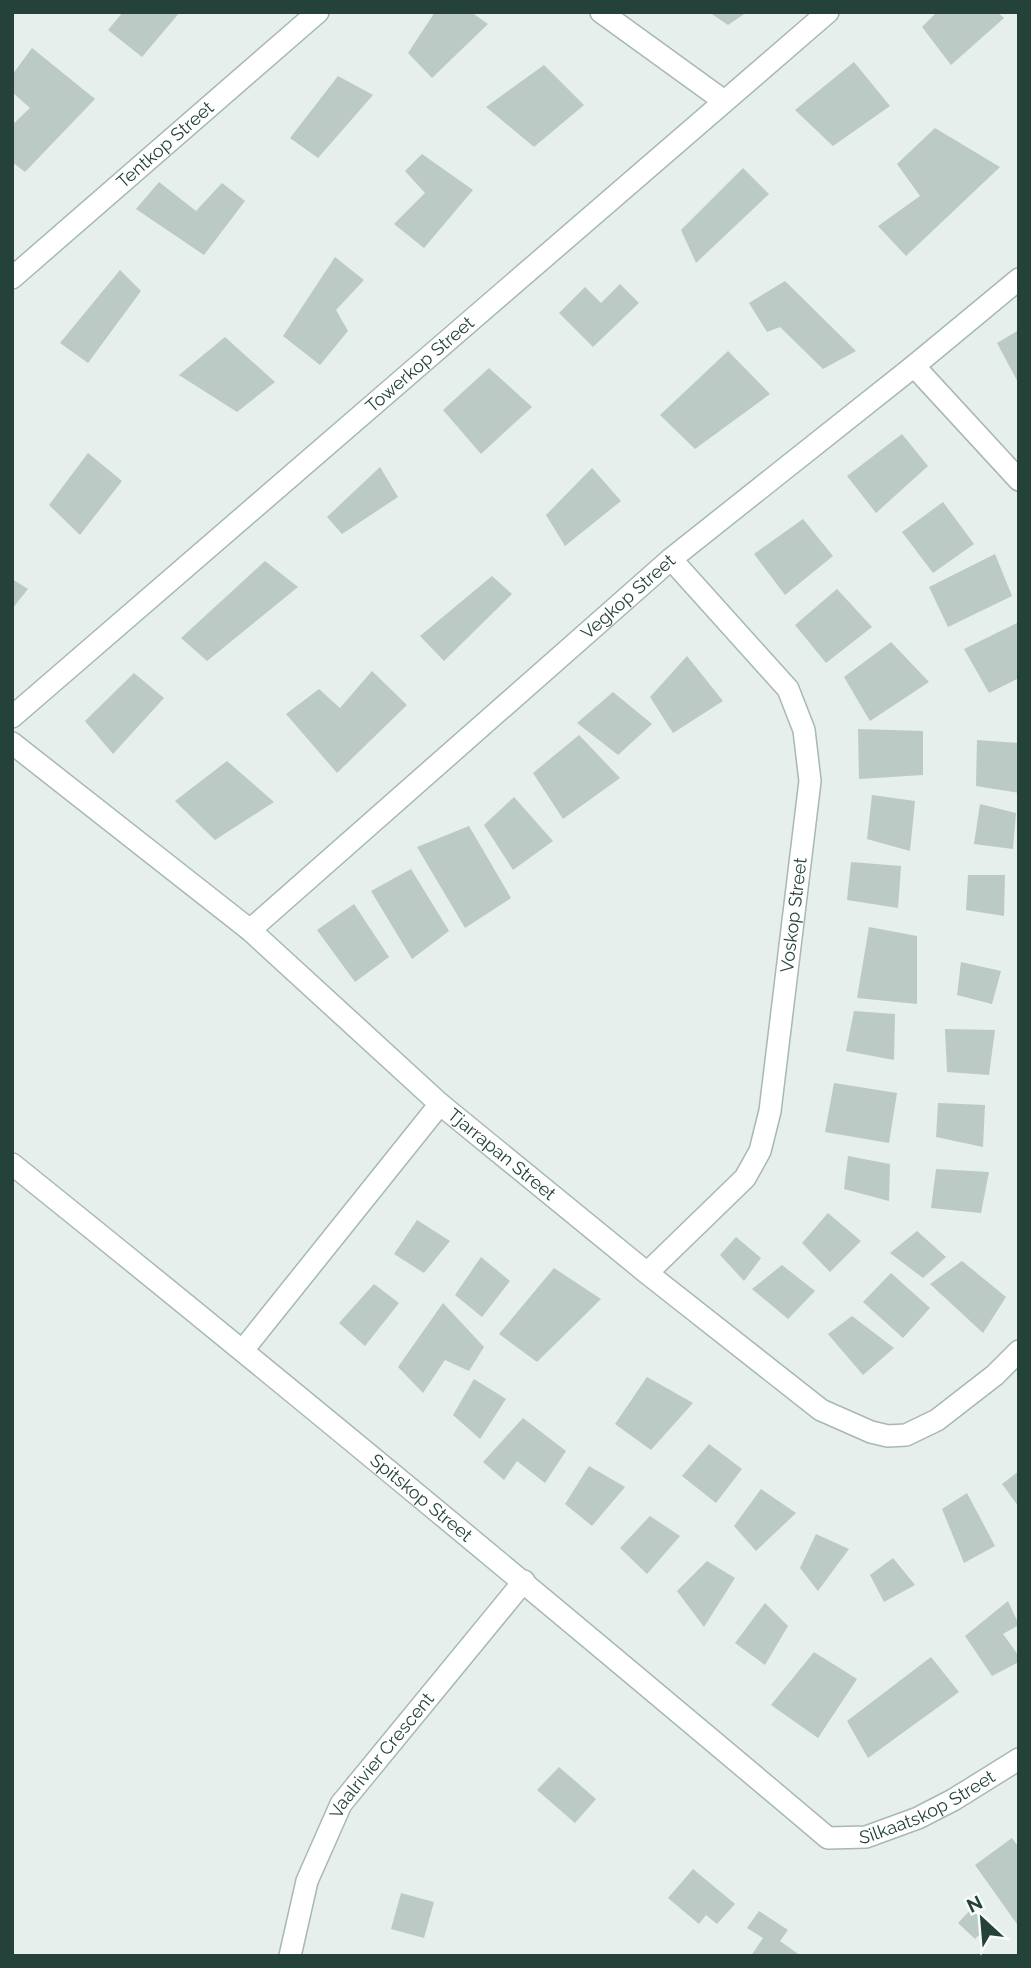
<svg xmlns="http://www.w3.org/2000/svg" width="1031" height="1968" viewBox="0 0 1031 1968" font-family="Raleway,sans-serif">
<rect width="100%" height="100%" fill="#e6efeb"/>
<!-- building -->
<g fill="#bbcac4">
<polygon points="123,12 180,12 142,57 108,30"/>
<polygon points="435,12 471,12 488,24 432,78 408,53"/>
<polygon points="709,12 747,12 728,25"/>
<polygon points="937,12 997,12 1004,18 951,65 922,27"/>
<polygon points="32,48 95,99 25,172 12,162 12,125 30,108 12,92 12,75"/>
<polygon points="854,62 890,106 833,146 795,110"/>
<polygon points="544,65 584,105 534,147 486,107"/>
<polygon points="338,76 373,95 318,158 290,138"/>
<polygon points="935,128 1000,167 906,256 878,226 920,196 897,164"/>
<polygon points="422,154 473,190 424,248 394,224 425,193 405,171"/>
<polygon points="743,168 769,194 696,263 681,230"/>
<polygon points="159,182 196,211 222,183 245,201 204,255 136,209"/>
<polygon points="335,257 364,280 336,310 348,331 320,365 283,336"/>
<polygon points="120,270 141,291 88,363 60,343"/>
<polygon points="785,281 856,351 823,369 780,327 767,332 749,303"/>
<polygon points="620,284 639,303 593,347 559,313 585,287 601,303"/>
<polygon points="1019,330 1019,384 997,343"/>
<polygon points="225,337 275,382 237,412 179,375"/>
<polygon points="728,351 770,394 695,449 660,415"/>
<polygon points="489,368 532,407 481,454 443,410"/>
<polygon points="902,434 928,466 876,513 847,476"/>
<polygon points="88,453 122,481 80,535 49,505"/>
<polygon points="380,467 398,497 342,534 327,517"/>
<polygon points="592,468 621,501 565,546 546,515"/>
<polygon points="943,502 974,544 933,573 902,532"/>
<polygon points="803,519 833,556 785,595 754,554"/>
<polygon points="995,554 1012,596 948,627 929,587"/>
<polygon points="265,561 298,587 207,661 181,638"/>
<polygon points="492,576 512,594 444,661 420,636"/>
<polygon points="12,579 28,589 12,609"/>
<polygon points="837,589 872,627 826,663 795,625"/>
<polygon points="1019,622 1019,678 989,693 964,649"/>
<polygon points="891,642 929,682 870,721 844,677"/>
<polygon points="687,656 723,701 673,733 650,697"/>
<polygon points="372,671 407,705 337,773 286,714 319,689 340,708"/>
<polygon points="134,673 164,698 113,754 85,721"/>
<polygon points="613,692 652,724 618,755 577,723"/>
<polygon points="858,729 923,731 923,775 859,779"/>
<polygon points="579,735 620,778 563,819 533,773"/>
<polygon points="977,740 1019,743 1019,793 976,786"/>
<polygon points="227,761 274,802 215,840 175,801"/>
<polygon points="872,795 915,801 910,851 867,839"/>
<polygon points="514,797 553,841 513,870 484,825"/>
<polygon points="980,804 1016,813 1013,849 974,844"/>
<polygon points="469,826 511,898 465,928 417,847"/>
<polygon points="851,862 901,866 898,908 847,900"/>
<polygon points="411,869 449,931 412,959 371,891"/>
<polygon points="968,875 1005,875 1004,916 966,910"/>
<polygon points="354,904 389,957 355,982 317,930"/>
<polygon points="869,927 917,936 917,1004 857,998"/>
<polygon points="961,962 1001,971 992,1004 957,995"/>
<polygon points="854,1011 895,1014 894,1060 846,1051"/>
<polygon points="945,1029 995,1030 989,1075 947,1072"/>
<polygon points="834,1083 897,1093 889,1143 825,1132"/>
<polygon points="938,1103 985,1105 983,1147 936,1137"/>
<polygon points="848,1156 890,1164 889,1201 844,1189"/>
<polygon points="936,1169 989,1172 981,1213 931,1208"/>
<polygon points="828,1213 861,1241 830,1272 802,1243"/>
<polygon points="417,1220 450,1241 424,1273 394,1254"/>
<polygon points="917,1231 946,1257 923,1278 890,1253"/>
<polygon points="736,1237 761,1258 744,1281 720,1255"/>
<polygon points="481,1257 510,1281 482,1317 455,1295"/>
<polygon points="962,1261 1006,1297 983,1333 930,1284"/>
<polygon points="782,1265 815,1291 788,1319 752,1289"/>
<polygon points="554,1268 601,1299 537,1362 499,1334"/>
<polygon points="891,1273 930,1308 903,1338 863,1302"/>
<polygon points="374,1284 399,1303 365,1346 339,1323"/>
<polygon points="443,1303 484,1347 469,1371 445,1360 423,1393 398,1367"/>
<polygon points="852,1316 894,1348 863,1375 828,1334"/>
<polygon points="647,1377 693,1403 651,1450 615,1424"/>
<polygon points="474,1379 506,1399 480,1439 453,1415"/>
<polygon points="523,1418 566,1451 545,1483 517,1461 504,1480 483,1462"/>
<polygon points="709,1444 742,1469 716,1503 682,1476"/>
<polygon points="589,1466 625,1487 592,1526 565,1504"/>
<polygon points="1019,1471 1019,1507 1002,1484"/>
<polygon points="761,1489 796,1513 756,1551 734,1526"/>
<polygon points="967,1493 995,1546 964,1563 942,1509"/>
<polygon points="650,1516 680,1536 647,1574 620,1548"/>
<polygon points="816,1534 849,1549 818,1591 800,1568"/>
<polygon points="893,1558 915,1585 884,1602 870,1575"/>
<polygon points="707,1561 735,1578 704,1627 677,1591"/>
<polygon points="1008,1601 1019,1625 1003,1634 1019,1656 1019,1662 992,1676 965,1636"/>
<polygon points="765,1603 788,1626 765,1665 735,1643"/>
<polygon points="814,1652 857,1679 818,1738 771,1705"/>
<polygon points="931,1657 959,1692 868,1758 847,1721"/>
<polygon points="559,1767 596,1799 575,1823 537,1790"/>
<polygon points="1012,1838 1019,1848 1019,1927 975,1865"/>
<polygon points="693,1869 735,1904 717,1924 706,1915 699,1924 668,1898"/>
<polygon points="401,1893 434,1902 424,1938 391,1929"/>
<polygon points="971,1909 989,1925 975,1939 958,1923"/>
<polygon points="759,1911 788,1930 780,1941 801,1956 751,1956 763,1938 747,1928"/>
</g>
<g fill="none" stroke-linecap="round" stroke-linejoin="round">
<!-- minor casing -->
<g stroke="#a8b8b2" stroke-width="24">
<g id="minor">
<polyline points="601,12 724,101"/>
<path id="s1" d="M12 278 318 12"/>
<polyline points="914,366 1019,480"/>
<path id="s2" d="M12 717 828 12"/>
<path id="s3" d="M12 743 250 930 440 1104 647 1273 821 1410 871 1432 888 1436 906 1435 937 1420 995 1375 1019 1351"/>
<path id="s4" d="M250 930 671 559 914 366 1019 279"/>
<path id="s5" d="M12 1164C287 1385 558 1610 828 1838L866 1837 918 1818 953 1800 1019 1759"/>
<path id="s6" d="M647 1273 745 1178 760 1151 770 1111 810 781 804 730 788 689 671 559"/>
<polyline points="243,1350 440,1104"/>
<path id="s7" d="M290 1956 307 1881 341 1804 524 1581"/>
</g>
</g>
<!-- minor -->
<use href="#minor" stroke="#fff" stroke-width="21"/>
</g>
<g text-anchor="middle" stroke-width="5" stroke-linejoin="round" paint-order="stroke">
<!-- street labels -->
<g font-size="18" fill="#24423a" stroke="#f7fbf9">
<text dy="6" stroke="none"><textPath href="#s1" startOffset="203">Tentkop Street</textPath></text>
<text dy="6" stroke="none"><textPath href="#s2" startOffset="539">Towerkop Street</textPath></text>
<text dy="6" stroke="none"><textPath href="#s4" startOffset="504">Vegkop Street</textPath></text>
<text dy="6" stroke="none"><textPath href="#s6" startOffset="406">Voskop Street</textPath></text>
<text dy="6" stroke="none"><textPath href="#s3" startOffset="640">Tjarrapan Street</textPath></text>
<text dy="6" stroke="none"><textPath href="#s5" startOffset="528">Spitskop Street</textPath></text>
<text dy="6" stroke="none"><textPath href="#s7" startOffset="224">Vaalrivier Crescent</textPath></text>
<text dy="6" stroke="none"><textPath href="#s5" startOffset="1164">Silkaatskop Street</textPath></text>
</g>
</g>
<!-- border -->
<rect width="1031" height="1968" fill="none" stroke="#24423a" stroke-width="28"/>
<!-- north arrow -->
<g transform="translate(982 1919) rotate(334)" stroke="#f7fbf9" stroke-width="5" paint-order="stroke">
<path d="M0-5L12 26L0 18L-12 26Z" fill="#24423a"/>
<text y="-10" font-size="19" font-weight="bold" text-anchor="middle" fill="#24423a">N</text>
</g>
</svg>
